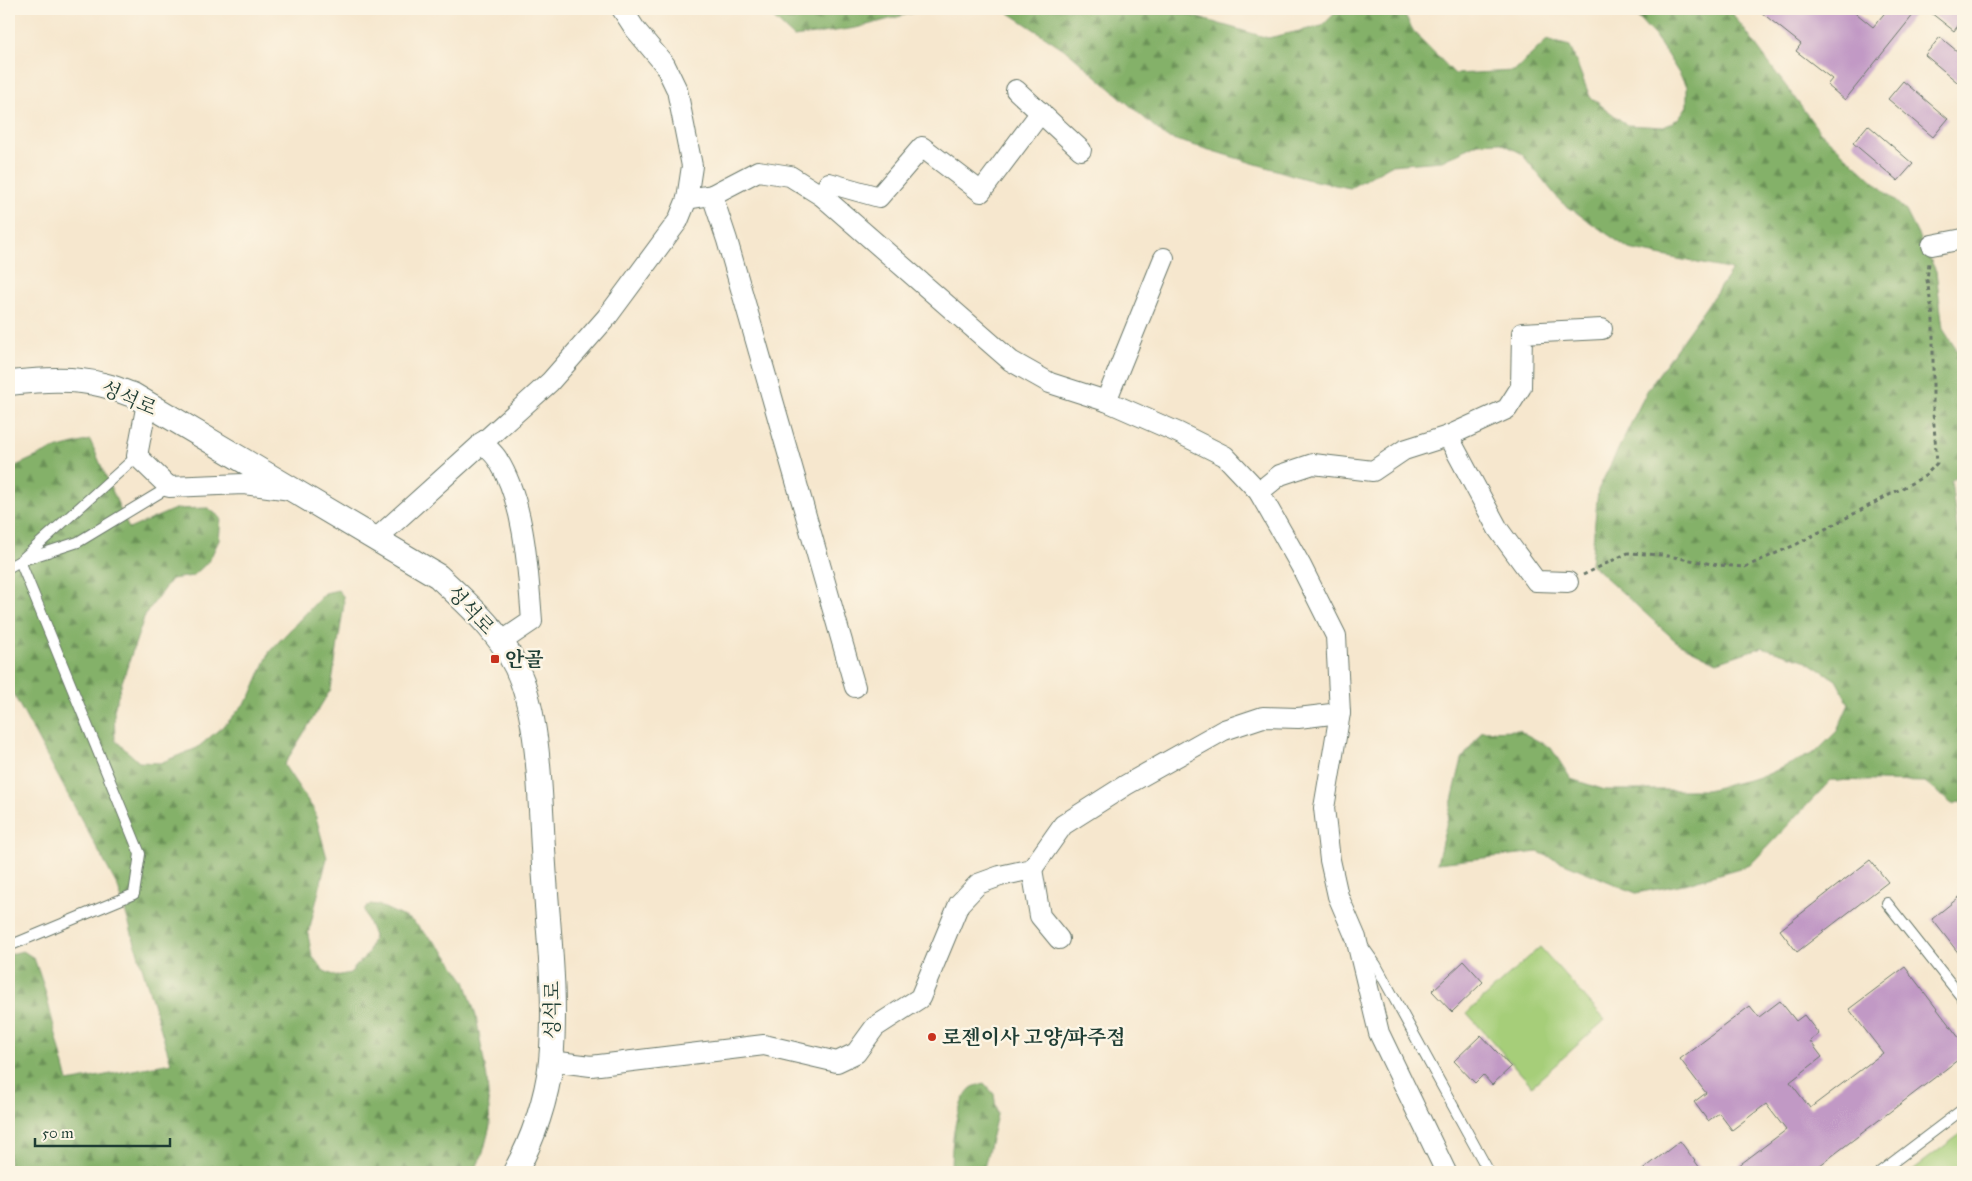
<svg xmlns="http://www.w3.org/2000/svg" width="1972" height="1181" viewBox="0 0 1972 1181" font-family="'IM FELL Great Primer','Noto Serif KR',serif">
<defs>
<pattern id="forest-firs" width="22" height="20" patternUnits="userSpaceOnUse" patternTransform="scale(1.25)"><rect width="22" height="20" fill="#84b169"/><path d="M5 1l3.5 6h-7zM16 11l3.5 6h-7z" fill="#6b9157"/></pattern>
</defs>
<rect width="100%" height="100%" fill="#fcf5e5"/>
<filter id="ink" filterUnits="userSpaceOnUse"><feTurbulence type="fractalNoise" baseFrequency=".02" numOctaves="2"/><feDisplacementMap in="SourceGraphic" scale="10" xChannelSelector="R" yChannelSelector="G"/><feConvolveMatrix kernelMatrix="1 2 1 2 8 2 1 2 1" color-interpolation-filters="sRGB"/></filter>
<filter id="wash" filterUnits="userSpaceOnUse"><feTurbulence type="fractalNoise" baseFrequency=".0096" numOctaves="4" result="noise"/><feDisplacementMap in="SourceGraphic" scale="20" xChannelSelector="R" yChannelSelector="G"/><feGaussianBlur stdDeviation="1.12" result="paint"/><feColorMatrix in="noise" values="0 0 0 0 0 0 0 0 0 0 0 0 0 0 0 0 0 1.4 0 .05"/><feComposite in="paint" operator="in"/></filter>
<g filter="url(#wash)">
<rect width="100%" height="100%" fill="#f6e7ce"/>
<!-- forest -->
<g fill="url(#forest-firs)" stroke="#52774e">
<polygon points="764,9 927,9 856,28 794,37"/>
<polygon points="1003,9 1168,9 1268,38 1322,26 1339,9 1401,9 1414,32 1455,74 1514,71 1547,40 1570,46 1590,97 1627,125 1664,127 1678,119 1687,106 1687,86 1655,36 1630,9 1729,9 1819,131 1906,211 1936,271 1943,329 1963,360 1963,471 1951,481 1958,535 1963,537 1963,801 1952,804 1925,782 1831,780 1750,865 1684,884 1636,893 1538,852 1437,863 1462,759 1482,731 1518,730 1551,748 1571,779 1605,790 1707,790 1764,776 1816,752 1837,731 1849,704 1836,680 1807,661 1762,647 1717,662 1678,643 1591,564 1598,490 1648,389 1732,270 1629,249 1561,202 1521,153 1499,142 1478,143 1442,161 1391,165 1350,188 1306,179 1166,137 1070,53"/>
<polygon points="90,440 129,529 175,509 208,508 221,518 219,540 209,561 193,576 171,579 145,615 122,682 114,710 115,740 139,762 160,763 197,748 228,722 250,697 270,651 325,593 338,590 343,596 344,604 331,689 284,765 314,810 327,858 308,935 312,956 324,971 336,976 350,973 368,953 374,936 364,910 370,904 378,905 411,920 443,950 465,981 476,1016 487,1079 490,1126 483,1153 474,1172 9,1172 10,954 23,951 34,958 44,987 68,1082 171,1063 118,887 9,686 9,469 51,450"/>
<path d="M984 1083 994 1094 997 1115 983 1172H951C951 1150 954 1106 970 1089 973 1086 979 1085 984 1083Z"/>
</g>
<!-- garden -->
<g fill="#a6ce79" stroke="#628656">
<polygon points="1540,947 1605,1020 1532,1086 1467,1013"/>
<polygon points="1963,1132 1963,1172 1910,1172"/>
</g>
<g id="blocks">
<!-- building -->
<g fill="#c199c5">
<polygon points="1757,9 1851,9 1873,27 1888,9 1918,9 1845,100 1827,85 1832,79 1796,51 1801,44"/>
<polygon points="1926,9 1963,9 1963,19 1954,31"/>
<polygon points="1940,37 1963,56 1963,87 1925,55"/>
<polygon points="1903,81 1948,119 1933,137 1888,99"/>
<polygon points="1868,125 1913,164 1898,181 1853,143"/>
<polygon points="1870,860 1888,882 1797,952 1780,930"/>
<polygon points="1963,894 1963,959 1932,919"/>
<polygon points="1464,961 1483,982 1452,1012 1432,991"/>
<polygon points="1905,967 1963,1043 1963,1056 1811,1172 1730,1172 1786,1130 1766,1104 1732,1130 1719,1113 1708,1121 1694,1102 1706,1093 1680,1059 1750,1006 1759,1017 1780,1001 1796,1021 1804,1015 1819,1034 1810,1041 1822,1057 1790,1082 1810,1108 1883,1053 1849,1009"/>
<polygon points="1481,1035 1511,1067 1492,1085 1483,1075 1475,1083 1454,1061"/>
<polygon points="1680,1141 1703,1172 1640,1172"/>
</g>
</g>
</g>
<g filter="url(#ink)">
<use href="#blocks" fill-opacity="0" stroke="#6a786a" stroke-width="1"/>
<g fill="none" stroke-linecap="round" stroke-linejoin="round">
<!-- service casing -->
<g stroke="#6a786a" stroke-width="12">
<g id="service">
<polyline points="23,560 78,542 169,487"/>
<polyline points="9,567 20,561 137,456"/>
<polyline points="1887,903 1963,999"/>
<polyline points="9,946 134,894 140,854 20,561"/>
<polyline points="1364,948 1376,965 1489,1172"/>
<polyline points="1880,1172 1963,1109"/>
</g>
</g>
<!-- minor casing -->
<g stroke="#6a786a" stroke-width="22">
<g id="minor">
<polyline points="1016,90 1081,150"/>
<polyline points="712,195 727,240 855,687"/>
<polyline points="822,196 829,183 879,197 922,147 981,192 1041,112"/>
<polyline points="687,199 712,195 758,171 790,176 822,196 1011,361 1050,383 1106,401 1179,433 1225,456 1259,492 1301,566 1336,636 1340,713 1324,808 1330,860 1338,896 1356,938 1379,1033 1446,1172"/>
<polyline points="1932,245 1963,239"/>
<polyline points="1106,401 1164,258"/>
<polyline points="147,403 137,456 169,487 244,484 291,490"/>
<polyline points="1448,436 1498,529 1536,581 1568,582"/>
<path d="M482 442C487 448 494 453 498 460 525 503 528 571 532 621L501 642"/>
<polyline points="1259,492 1280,475 1313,464 1373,471 1404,450 1448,436 1507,409 1521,387 1522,333 1602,329"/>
<polyline points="377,538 550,382 607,317 678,221 687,199 692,166 677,90 665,65 635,29 622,9"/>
<polyline points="1032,869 1040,916 1059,939"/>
<polyline points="551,1061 591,1066 764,1045 837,1062 856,1053 875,1027 920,998 959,904 978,884 1000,876 1032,869 1063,825 1126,785 1224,730 1263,717 1298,718 1340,713"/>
</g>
</g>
<!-- tertiary casing -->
<g stroke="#6a786a" stroke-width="26">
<path id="tertiary" d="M9 383C40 380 73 377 103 385 113 387 123 392 133 395L438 576C470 606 507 638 522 681 541 734 540 808 544 865 548 930 557 996 551 1061 547 1098 533 1140 515 1172"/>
</g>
<!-- path -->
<polyline stroke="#6a786a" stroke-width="3" stroke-dasharray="4 4" stroke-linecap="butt" points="1583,575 1628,553 1662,555 1718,565 1745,567 1797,544 1925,476 1937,463 1933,413 1933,317 1927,280 1929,263"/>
<!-- service -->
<use href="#service" stroke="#fff" stroke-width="10"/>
<!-- minor -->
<use href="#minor" stroke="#fff" stroke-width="20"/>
<!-- tertiary -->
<use href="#tertiary" stroke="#fff" stroke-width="24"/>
</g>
</g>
<!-- markers -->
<g fill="#c8321e" stroke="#fcf5e5" stroke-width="2">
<rect x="490" y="654" width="10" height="10" rx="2.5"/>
<circle cx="932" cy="1037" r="5"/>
</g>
<g text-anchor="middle" stroke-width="5" stroke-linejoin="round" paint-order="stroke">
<!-- street labels -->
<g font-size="20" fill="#1f3d34" stroke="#fcf5e5">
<text transform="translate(129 398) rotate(23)" y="7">성석로</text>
<text transform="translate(471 610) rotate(47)" y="7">성석로</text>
<text transform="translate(552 1010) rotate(-90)" y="7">성석로</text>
</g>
<!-- poi labels -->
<g font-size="20" font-weight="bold" fill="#1f3d34" stroke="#fcf5e5" text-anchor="start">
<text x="505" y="666">안골</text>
<text x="942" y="1044">로젠이사 고양/파주점</text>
</g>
</g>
<!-- margin -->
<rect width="1972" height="1181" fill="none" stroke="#fcf5e5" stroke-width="30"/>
<!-- scale -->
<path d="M35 1138v8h135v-8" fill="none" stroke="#1f3d34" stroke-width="2.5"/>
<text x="42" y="1138" font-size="15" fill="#1f3d34" stroke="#fcf5e5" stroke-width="4" paint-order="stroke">50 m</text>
</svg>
